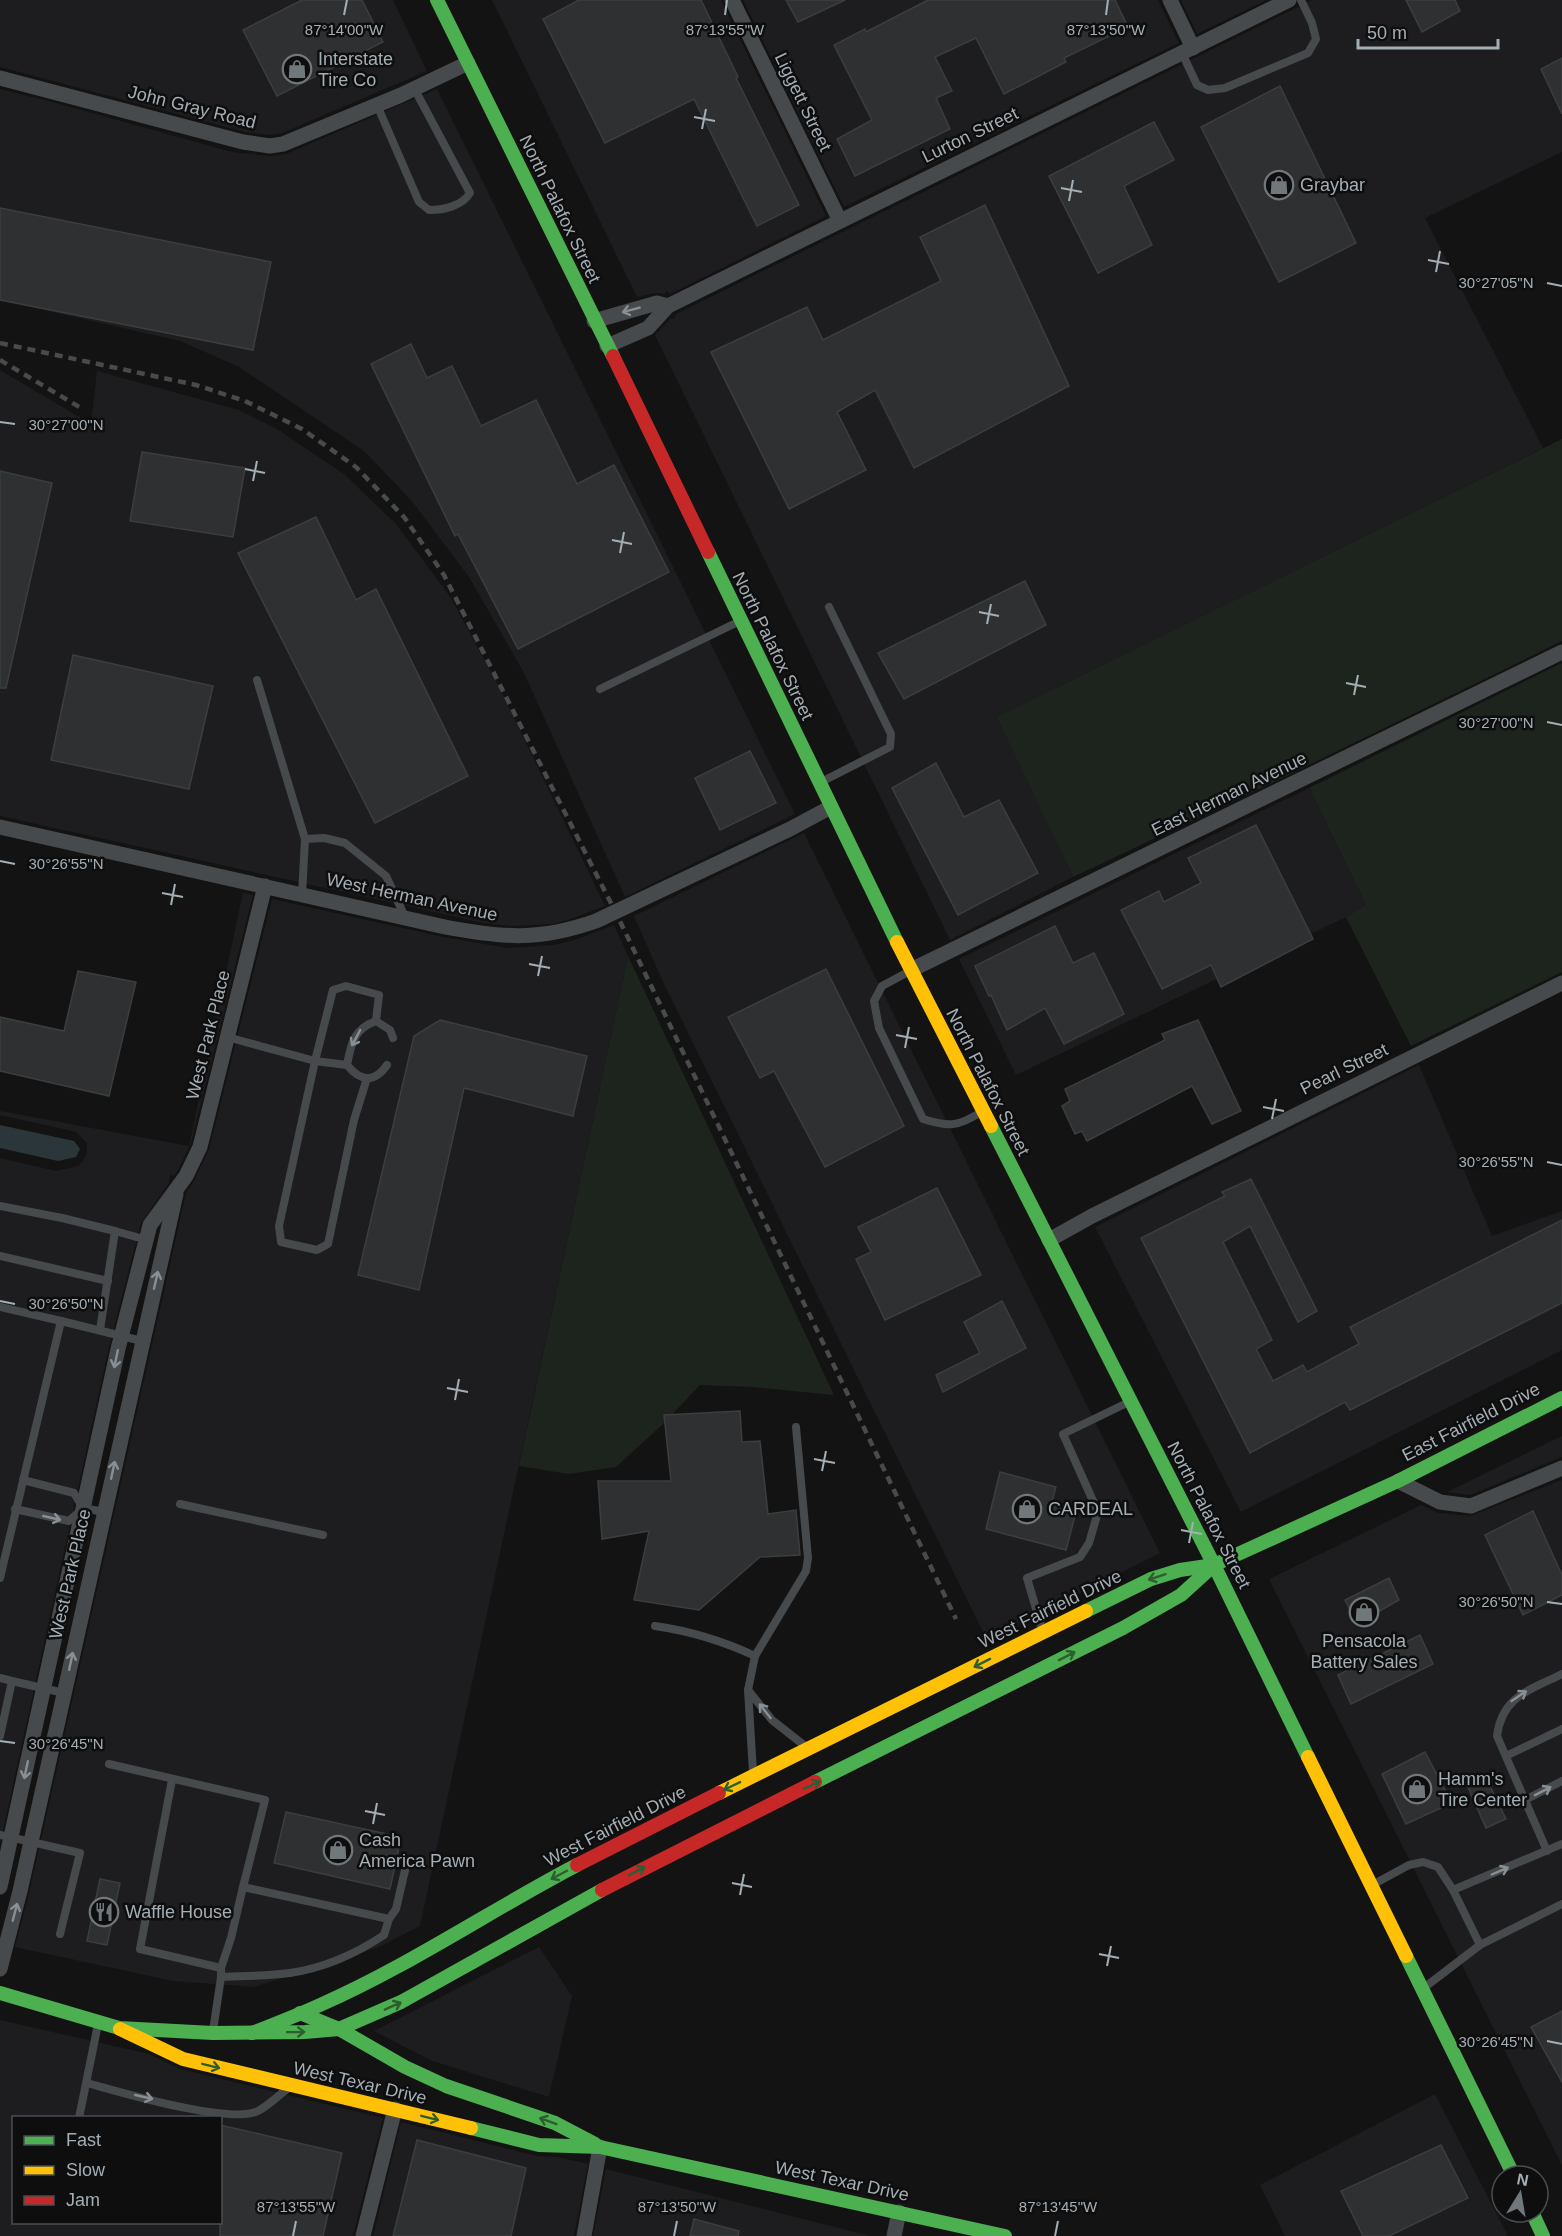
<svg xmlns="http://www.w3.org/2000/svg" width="1562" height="2236" viewBox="0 0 1562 2236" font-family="Arial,sans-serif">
<rect width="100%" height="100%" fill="#131313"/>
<!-- built -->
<g fill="#1d1d1f" fill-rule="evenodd">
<polygon points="0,0 393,0 427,71 282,133 270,135 245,132 0,67"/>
<polygon points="492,0 721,0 826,216 670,294 667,291 665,294 655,293 637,297"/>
<polygon points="743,0 1158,0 1179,43 844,207"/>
<polygon points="1181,0 1266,0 1197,34"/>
<polygon points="1312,0 1562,0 1562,152 1425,218 1543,448 998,717 1073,877 950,940 655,335 671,318 674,319 676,314"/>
<polygon points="0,89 60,104 232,152 270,156 286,154 437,89 795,814 625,897 524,673 469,577 411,500 364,451 239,367 180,341 0,300"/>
<polygon points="0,370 91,424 97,371 239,410 277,429 344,474 396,524 451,598 498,685 605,906 571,919 552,924 510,926 484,923 0,816"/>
<polygon points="1309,788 1366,905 1346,917 1016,1075 959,959"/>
<polygon points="804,833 1160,1553 987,1640 663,982 634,916"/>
<polygon points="243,893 253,895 191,1143 178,1170 174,1176 170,1175 169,1183 141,1223 109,1347 0,1844 0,1158 56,1171 78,1166 83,1161 87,1153 87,1143 76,1132 0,1115 0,1111 189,1146"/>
<polygon points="272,899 443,937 507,948 554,945 575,940 614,925 628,956 420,1926 377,1948 254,1987 173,1981 15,1947 29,1893 186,1193 194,1181 209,1149"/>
<polygon points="1419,1065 1492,1236 1562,1211 1562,1350 1241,1512 1095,1227"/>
<polygon points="1562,1436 1562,1457 1470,1495 1447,1492"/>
<polygon points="1562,1480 1562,2165 1269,1579 1421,1505 1439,1513 1470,1516"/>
<polygon points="539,1947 572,1996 549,2097 432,2061 374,2031"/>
<path d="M0 2020 149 2054 181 2069 383 2118 353 2236H0ZM14 2118H220V2222H14Z"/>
<polygon points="1435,2094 1508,2236 1285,2236 1260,2185"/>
<polygon points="401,2122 537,2156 558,2157 588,2164 574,2236 373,2236"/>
<polygon points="606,2169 870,2236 593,2236"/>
</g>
<!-- green -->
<g fill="#1d241d">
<polygon points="1562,439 1562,641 1272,783 1073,877 997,717"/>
<polygon points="1562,663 1562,972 1411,1046 1346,917 1366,905 1309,788"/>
<polygon points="628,956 834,1395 753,1387 700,1385 663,1424 616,1467 569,1474 519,1466"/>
</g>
<!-- water -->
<polygon fill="#2a3639" points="0,1125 74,1141 80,1149 76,1157 58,1161 0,1148"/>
<!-- building -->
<g fill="#2f3031" stroke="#3b3e3f" stroke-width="1.5">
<polygon points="302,0 362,0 383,42 277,96 243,30"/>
<polygon points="579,0 701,0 738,77 736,78 799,205 757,226 694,99 605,143 543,19"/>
<polygon points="786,0 845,0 798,22"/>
<polygon points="928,0 1115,0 1128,27 1064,58 1066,62 1004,94 976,38 935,57 952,91 936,98 950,129 855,176 837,139 872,120 834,45 865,29 866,32"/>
<polygon points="1406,0 1455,0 1460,11 1422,32"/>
<polygon points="1562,58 1562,114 1541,69"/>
<polygon points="1280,86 1356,243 1279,282 1201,127"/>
<polygon points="1154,122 1174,160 1124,186 1152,245 1098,273 1049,176"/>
<polygon points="985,205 1069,386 914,468 875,390 837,412 866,470 789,509 711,352 807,307 823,340 941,281 920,237"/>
<polygon points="0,208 271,262 253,350 0,300"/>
<polygon points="411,344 427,378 452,366 481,426 536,400 577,484 614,465 669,572 518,649 458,534 455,536 371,364"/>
<polygon points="142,452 245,468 233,537 130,521"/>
<polygon points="0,471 52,483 6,688 0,688"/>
<polygon points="316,517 356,600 376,589 468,776 375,823 238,553"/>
<polygon points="1025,581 1046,625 904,699 878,653"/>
<polygon points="73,655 213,686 189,789 51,760"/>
<polygon points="750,751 776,803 720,830 695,778"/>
<polygon points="936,763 964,817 999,800 1038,873 958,915 892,788"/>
<polygon points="1256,825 1313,939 1221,987 1211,965 1162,989 1121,910 1159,891 1164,902 1201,883 1188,858"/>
<polygon points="1055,926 1073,963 1094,953 1124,1014 1064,1044 1045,1008 1007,1030 991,995 989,996 975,966"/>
<polygon points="826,969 904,1126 825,1167 774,1071 760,1078 728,1017"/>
<polygon points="78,971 136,982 109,1096 0,1071 0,1017 64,1031"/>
<polygon points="440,1020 587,1056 573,1116 464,1088 419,1290 358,1275 414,1036"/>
<polygon points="1198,1020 1241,1111 1212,1124 1192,1086 1087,1141 1082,1131 1075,1134 1062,1106 1070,1101 1065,1089 1165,1040 1162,1034"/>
<polygon points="1251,1179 1317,1311 1298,1322 1250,1226 1223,1242 1272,1340 1256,1349 1273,1381 1303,1365 1307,1372 1359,1344 1350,1327 1562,1220 1562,1303 1350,1410 1345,1402 1250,1453 1141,1238 1225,1196 1222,1192"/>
<polygon points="937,1188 981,1275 885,1320 856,1259 871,1252 858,1227"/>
<polygon points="1002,1301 1026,1348 943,1392 936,1375 980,1353 964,1322"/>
<polygon points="740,1411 742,1442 760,1441 768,1514 796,1510 800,1555 760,1557 699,1610 634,1600 649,1531 602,1539 598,1481 671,1481 664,1415"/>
<polygon points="1000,1472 1056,1487 1051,1505 1076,1512 1066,1550 986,1529"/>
<polygon points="1533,1511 1562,1575 1562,1595 1523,1615 1485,1535"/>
<polygon points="1389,1578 1399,1600 1357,1624 1345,1600"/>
<polygon points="1420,1635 1433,1664 1351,1704 1338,1675"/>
<polygon points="1425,1752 1452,1803 1406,1824 1382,1774"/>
<polygon points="1485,1776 1506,1819 1486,1828 1467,1785"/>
<polygon points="286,1812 401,1837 390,1889 274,1863"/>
<polygon points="100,1879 120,1883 107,1945 87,1941"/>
<polygon points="1562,2011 1562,2082 1531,2027"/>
<polygon points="220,2125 342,2153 323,2236 220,2236"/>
<polygon points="417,2140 526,2168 511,2236 393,2236"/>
<polygon points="1441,2145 1468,2198 1389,2236 1363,2236 1341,2191"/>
<polygon points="694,2219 739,2231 738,2236 690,2236"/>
</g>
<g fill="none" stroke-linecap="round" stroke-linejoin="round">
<!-- lane -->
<g stroke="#474a4c" stroke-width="8">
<polyline points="1182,53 1197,85 1208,90 1225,88 1308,53 1316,39 1312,23 1301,0"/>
<path d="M377 105 419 202 429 210C444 210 462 206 470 193L414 88"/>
<polyline points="257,680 305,839"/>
<polyline points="600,689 740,621"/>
<polyline points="823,781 890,747 891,734 829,607"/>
<polyline points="302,895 305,839 324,838 345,843 386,876 405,917"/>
<path d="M910 971 882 986 874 1001 879 1028 923 1119C948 1127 958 1127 981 1112"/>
<path d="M376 1021 379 995 346 986 333 990 315 1061 347 1065C360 1081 374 1084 387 1065"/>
<polyline points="376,1021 390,1030 393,1038"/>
<polyline points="227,1037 315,1061 279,1226 281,1242 317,1250 328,1244 354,1120 367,1078"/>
<path d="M347 1065C351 1043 354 1029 376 1021"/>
<polyline points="0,1206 62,1218 115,1231"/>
<polyline points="0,1256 108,1281"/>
<polyline points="0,1307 61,1321"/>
<polyline points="100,1330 115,1231 147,1240"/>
<polyline points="23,1480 74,1493 83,1508 104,1512"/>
<polyline points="180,1504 323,1535"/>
<polyline points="15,1509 69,1521 80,1511"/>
<polyline points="0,1578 61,1321 142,1341"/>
<path d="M655 1626C690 1631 723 1641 755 1656"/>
<polyline points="1042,1629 1027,1578 1080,1557 1089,1543 1098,1512 1063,1434 1129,1402"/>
<polyline points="0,1678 12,1681"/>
<polyline points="748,1690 755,1656 806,1571 808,1558 796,1427"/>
<polyline points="0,1736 12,1681 64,1693"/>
<polyline points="1506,1756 1562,1729"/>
<polyline points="109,1764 265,1800 243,1887"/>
<polyline points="753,1772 748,1690 772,1720 805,1746"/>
<polyline points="172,1780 140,1949 221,1968"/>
<polyline points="1525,1800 1562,1781"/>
<polyline points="0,1835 80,1853 60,1934"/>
<path d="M1547 1851 1497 1736C1502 1696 1530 1690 1562 1674"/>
<polyline points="1374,1884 1409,1865 1423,1862 1438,1867 1453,1890 1480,1945 1425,1987"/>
<polyline points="1453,1890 1562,1844"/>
<polyline points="389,1919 396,1909 406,1866"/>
<polyline points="1480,1945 1562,1904"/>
<path d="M213 2031 221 1977C244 1976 268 1976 290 1973 324 1968 357 1953 384 1935L389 1919 243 1887 231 1938 221 1968V1977"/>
<path d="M87 2083C120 2092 230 2125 258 2111 268 2106 278 2096 287 2089"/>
<polyline points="79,2118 98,2024"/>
</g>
<!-- street -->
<g stroke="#474a4c" stroke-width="15">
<polyline points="732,0 840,221"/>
<polyline points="1170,0 1193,48"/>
<polyline points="0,78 243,142 270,146 283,144 401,95 468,63"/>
<polyline points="594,321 657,303 668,306"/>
<polyline points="607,346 648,328 668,306 1289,0"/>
<path d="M0 827 445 927C504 938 539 941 596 921L790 829 831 807"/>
<polyline points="911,970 1562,652"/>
<polyline points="1049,1240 1092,1216 1562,983"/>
<polyline points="1398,1481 1440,1502 1471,1506 1562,1468"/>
<polyline points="0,1887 118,1349 150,1225 186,1176 200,1147 265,886"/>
<polyline points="0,1969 20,1891 176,1194"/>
<polyline points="363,2236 395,2109"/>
<polyline points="584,2236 600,2147"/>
<polyline points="894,2236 899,2212"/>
</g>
<!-- fast -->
<g stroke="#4caf50" stroke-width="14">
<polyline points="437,0 613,356"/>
<polyline points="708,552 897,942"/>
<polyline points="991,1126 1214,1565 1308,1757"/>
<polyline points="1086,1611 1151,1579 1180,1570 1214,1565 1398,1481 1562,1398"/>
<polyline points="815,1782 1123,1628 1181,1595 1214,1565"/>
<polyline points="1406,1956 1514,2176"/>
<polyline points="0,1993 119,2028 213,2033 305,2032 339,2029 401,2002 602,1890"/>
<polyline points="300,2013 339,2029 405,2067 446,2086 555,2123 595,2144"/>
<path d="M252 2033C275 2024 298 2015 320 2005 409 1966 491 1910 577 1865"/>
<polyline points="471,2128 539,2145 600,2147 1005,2236"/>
<polyline points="1532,2212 1543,2236"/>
</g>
<!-- slow -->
<g stroke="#ffc107" stroke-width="14">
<polyline points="897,942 991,1126"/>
<polyline points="1308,1757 1406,1956"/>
<polyline points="719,1793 1086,1611"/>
<polyline points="120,2029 183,2059 471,2128"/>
</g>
<!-- jam -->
<g stroke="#c62828" stroke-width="14">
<polyline points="613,356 708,552"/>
<polyline points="577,1865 719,1793"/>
<polyline points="602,1890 815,1782"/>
</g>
<!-- rail -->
<g stroke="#484b4c" stroke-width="4.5" stroke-dasharray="8 6" stroke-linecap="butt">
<polyline points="0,343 196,385 245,401 302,429 356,467 404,517 444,575 616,913 956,1619"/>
<polyline points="0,360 81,408"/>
</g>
</g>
<!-- one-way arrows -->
<defs><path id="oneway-shaft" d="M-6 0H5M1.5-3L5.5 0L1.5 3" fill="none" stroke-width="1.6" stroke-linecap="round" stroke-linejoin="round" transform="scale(1.5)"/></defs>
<g stroke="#889096">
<use href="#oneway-shaft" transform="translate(631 310) rotate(165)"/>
<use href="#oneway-shaft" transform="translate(356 1038) rotate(118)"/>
<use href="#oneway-shaft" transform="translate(156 1280) rotate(-77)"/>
<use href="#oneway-shaft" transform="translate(116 1359) rotate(102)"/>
<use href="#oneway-shaft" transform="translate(113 1470) rotate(-78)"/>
<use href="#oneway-shaft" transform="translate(52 1518) rotate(13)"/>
<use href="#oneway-shaft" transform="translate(71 1661) rotate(-78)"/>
<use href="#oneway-shaft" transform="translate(1519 1696) rotate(-34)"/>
<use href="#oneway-shaft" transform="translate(765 1711) rotate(-128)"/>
<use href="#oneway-shaft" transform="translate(26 1770) rotate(102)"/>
<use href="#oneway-shaft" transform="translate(1543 1791) rotate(-27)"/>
<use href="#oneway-shaft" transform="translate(1500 1871) rotate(-23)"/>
<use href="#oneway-shaft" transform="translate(15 1912) rotate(-75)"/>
<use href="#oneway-shaft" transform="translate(144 2097) rotate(13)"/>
</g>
<g stroke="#2d5e30">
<use href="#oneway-shaft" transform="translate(1157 1577) rotate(162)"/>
<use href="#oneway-shaft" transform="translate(1067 1656) rotate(-27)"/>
<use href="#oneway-shaft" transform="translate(982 1663) rotate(153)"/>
<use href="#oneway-shaft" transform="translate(812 1785) rotate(-26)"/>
<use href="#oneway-shaft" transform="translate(732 1786) rotate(154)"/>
<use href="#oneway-shaft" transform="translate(637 1871) rotate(-27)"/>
<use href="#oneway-shaft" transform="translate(559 1875) rotate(152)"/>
<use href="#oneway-shaft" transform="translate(393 2006) rotate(-24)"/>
<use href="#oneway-shaft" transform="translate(296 2032) rotate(-1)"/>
<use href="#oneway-shaft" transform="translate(211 2066) rotate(14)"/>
<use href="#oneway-shaft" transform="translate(430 2118) rotate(14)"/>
<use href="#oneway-shaft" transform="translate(548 2121) rotate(-160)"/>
</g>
<!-- ticks -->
<path fill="none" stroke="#a4aeb5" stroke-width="2" d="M344 15 347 0M725 15 727 0M1106 15 1108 0M694 117 715 121M702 129 706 109M1061 188 1082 192M1069 201 1073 180M1428 260 1449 264M1436 272 1440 251M1547 283 1562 286M0 422 15 424M245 469 265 473M253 481 257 461M612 540 632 544M620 553 624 532M979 612 999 616M987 624 991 604M1346 683 1366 687M1354 695 1358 675M1547 722 1562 725M0 861 15 864M162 893 183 897M171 905 175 884M529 964 550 968M538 976 542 956M896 1035 917 1039M905 1048 909 1027M1263 1107 1284 1111M1272 1119 1276 1099M1547 1162 1562 1165M0 1301 15 1304M447 1388 468 1392M455 1400 459 1379M814 1459 835 1463M822 1471 826 1451M1181 1530 1202 1534M1189 1543 1193 1522M1547 1602 1562 1604M0 1741 15 1743M365 1811 385 1815M373 1824 377 1803M732 1883 752 1887M740 1895 744 1874M1099 1954 1119 1958M1107 1966 1111 1946M1547 2041 1562 2044M293 2236 296 2221M674 2236 677 2221M1055 2236 1058 2221"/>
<!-- icons -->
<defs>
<g id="shop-ring" transform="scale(1.5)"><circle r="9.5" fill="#0e0e0f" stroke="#71787c" stroke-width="1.5"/><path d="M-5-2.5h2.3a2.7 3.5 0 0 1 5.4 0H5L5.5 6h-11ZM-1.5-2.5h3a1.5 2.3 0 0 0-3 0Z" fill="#71787c"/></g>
<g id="restaurant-ring" transform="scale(1.5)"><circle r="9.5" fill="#0e0e0f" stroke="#71787c" stroke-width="1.5"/><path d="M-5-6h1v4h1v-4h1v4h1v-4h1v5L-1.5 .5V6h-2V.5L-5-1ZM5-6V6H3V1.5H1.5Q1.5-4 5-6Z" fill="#71787c"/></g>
</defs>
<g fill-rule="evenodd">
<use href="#shop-ring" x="297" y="69"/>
<use href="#shop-ring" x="1279" y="185"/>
<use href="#shop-ring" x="1027" y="1509"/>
<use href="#shop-ring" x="1364" y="1612"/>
<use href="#shop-ring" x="1417" y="1789"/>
<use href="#shop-ring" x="338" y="1850"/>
<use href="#restaurant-ring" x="104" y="1912"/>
</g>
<g text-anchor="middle" stroke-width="5" stroke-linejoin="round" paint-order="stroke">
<!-- poi labels -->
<g font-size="18" fill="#a4aeb5" stroke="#0e0e0f" text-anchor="start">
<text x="318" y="65">Interstate<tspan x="318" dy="21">Tire Co</tspan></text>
<text x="1300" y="191">Graybar</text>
<text x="1048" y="1515">CARDEAL</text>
<text x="1364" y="1647" text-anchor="middle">Pensacola<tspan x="1364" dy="21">Battery Sales</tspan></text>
<text x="1438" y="1785">Hamm's<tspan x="1438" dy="21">Tire Center</tspan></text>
<text x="359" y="1846">Cash<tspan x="359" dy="21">America Pawn</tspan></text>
<text x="125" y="1918">Waffle House</text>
</g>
<!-- street labels -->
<g font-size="18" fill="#a4aeb5" stroke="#0e0e0f">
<text transform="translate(803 102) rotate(64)" y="6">Liggett Street</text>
<text transform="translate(192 107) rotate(14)" y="6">John Gray Road</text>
<text transform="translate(970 135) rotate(-26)" y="6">Lurton Street</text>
<text transform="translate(560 209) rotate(64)" y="6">North Palafox Street</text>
<text transform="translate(773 646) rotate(64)" y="6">North Palafox Street</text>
<text transform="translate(1229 794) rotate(-26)" y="6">East Herman Avenue</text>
<text transform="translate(412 897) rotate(12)" y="6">West Herman Avenue</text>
<text transform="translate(208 1035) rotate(-76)" y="6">West Park Place</text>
<text transform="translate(1344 1069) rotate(-26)" y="6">Pearl Street</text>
<text transform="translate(988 1082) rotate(63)" y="6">North Palafox Street</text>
<text transform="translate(1471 1422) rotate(-27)" y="6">East Fairfield Drive</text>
<text transform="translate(1209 1515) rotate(63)" y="6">North Palafox Street</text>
<text transform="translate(70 1574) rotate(-77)" y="6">West Park Place</text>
<text transform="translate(1050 1609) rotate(-26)" y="6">West Fairfield Drive</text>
<text transform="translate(615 1826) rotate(-27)" y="6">West Fairfield Drive</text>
<text transform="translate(360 2083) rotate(13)" y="6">West Texar Drive</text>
<text transform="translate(842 2181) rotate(12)" y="6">West Texar Drive</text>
</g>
</g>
<g font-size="15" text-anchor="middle" fill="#a4aeb5" stroke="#0e0e0f" stroke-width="5" stroke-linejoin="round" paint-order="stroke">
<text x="344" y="35">87°14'00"W</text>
<text x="725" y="35">87°13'55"W</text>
<text x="1106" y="35">87°13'50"W</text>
<text x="1496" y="288">30°27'05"N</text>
<text x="66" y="430">30°27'00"N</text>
<text x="1496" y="728">30°27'00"N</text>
<text x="66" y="869">30°26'55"N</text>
<text x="1496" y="1167">30°26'55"N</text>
<text x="66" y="1309">30°26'50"N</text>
<text x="1496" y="1607">30°26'50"N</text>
<text x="66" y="1749">30°26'45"N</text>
<text x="1496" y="2047">30°26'45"N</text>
<text x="296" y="2212">87°13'55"W</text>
<text x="677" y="2212">87°13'50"W</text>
<text x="1058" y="2212">87°13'45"W</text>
</g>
<!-- legend -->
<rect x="12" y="2116" width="210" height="108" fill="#0e0e0f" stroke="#4a4e51" stroke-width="1.5"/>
<rect x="24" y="2136" width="30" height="9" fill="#4caf50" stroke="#4a4e51" stroke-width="1.5"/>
<text x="66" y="2146" font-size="18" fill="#a4aeb5">Fast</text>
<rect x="24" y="2166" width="30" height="9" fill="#ffc107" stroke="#4a4e51" stroke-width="1.5"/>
<text x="66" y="2176" font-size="18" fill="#a4aeb5">Slow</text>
<rect x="24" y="2196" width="30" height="9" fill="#c62828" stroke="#4a4e51" stroke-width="1.5"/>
<text x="66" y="2206" font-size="18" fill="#a4aeb5">Jam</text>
<!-- north arrow -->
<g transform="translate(1520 2194) rotate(11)"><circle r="28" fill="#0e0e0f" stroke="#4a4e51" stroke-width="1.5"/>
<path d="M0-4.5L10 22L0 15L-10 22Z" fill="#71787c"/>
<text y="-9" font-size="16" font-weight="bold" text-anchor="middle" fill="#a4aeb5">N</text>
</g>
<!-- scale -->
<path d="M1358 39v9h140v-9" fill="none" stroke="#a4aeb5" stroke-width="3"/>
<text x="1367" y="39" font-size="18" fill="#a4aeb5" stroke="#0e0e0f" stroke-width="4.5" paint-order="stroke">50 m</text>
</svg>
